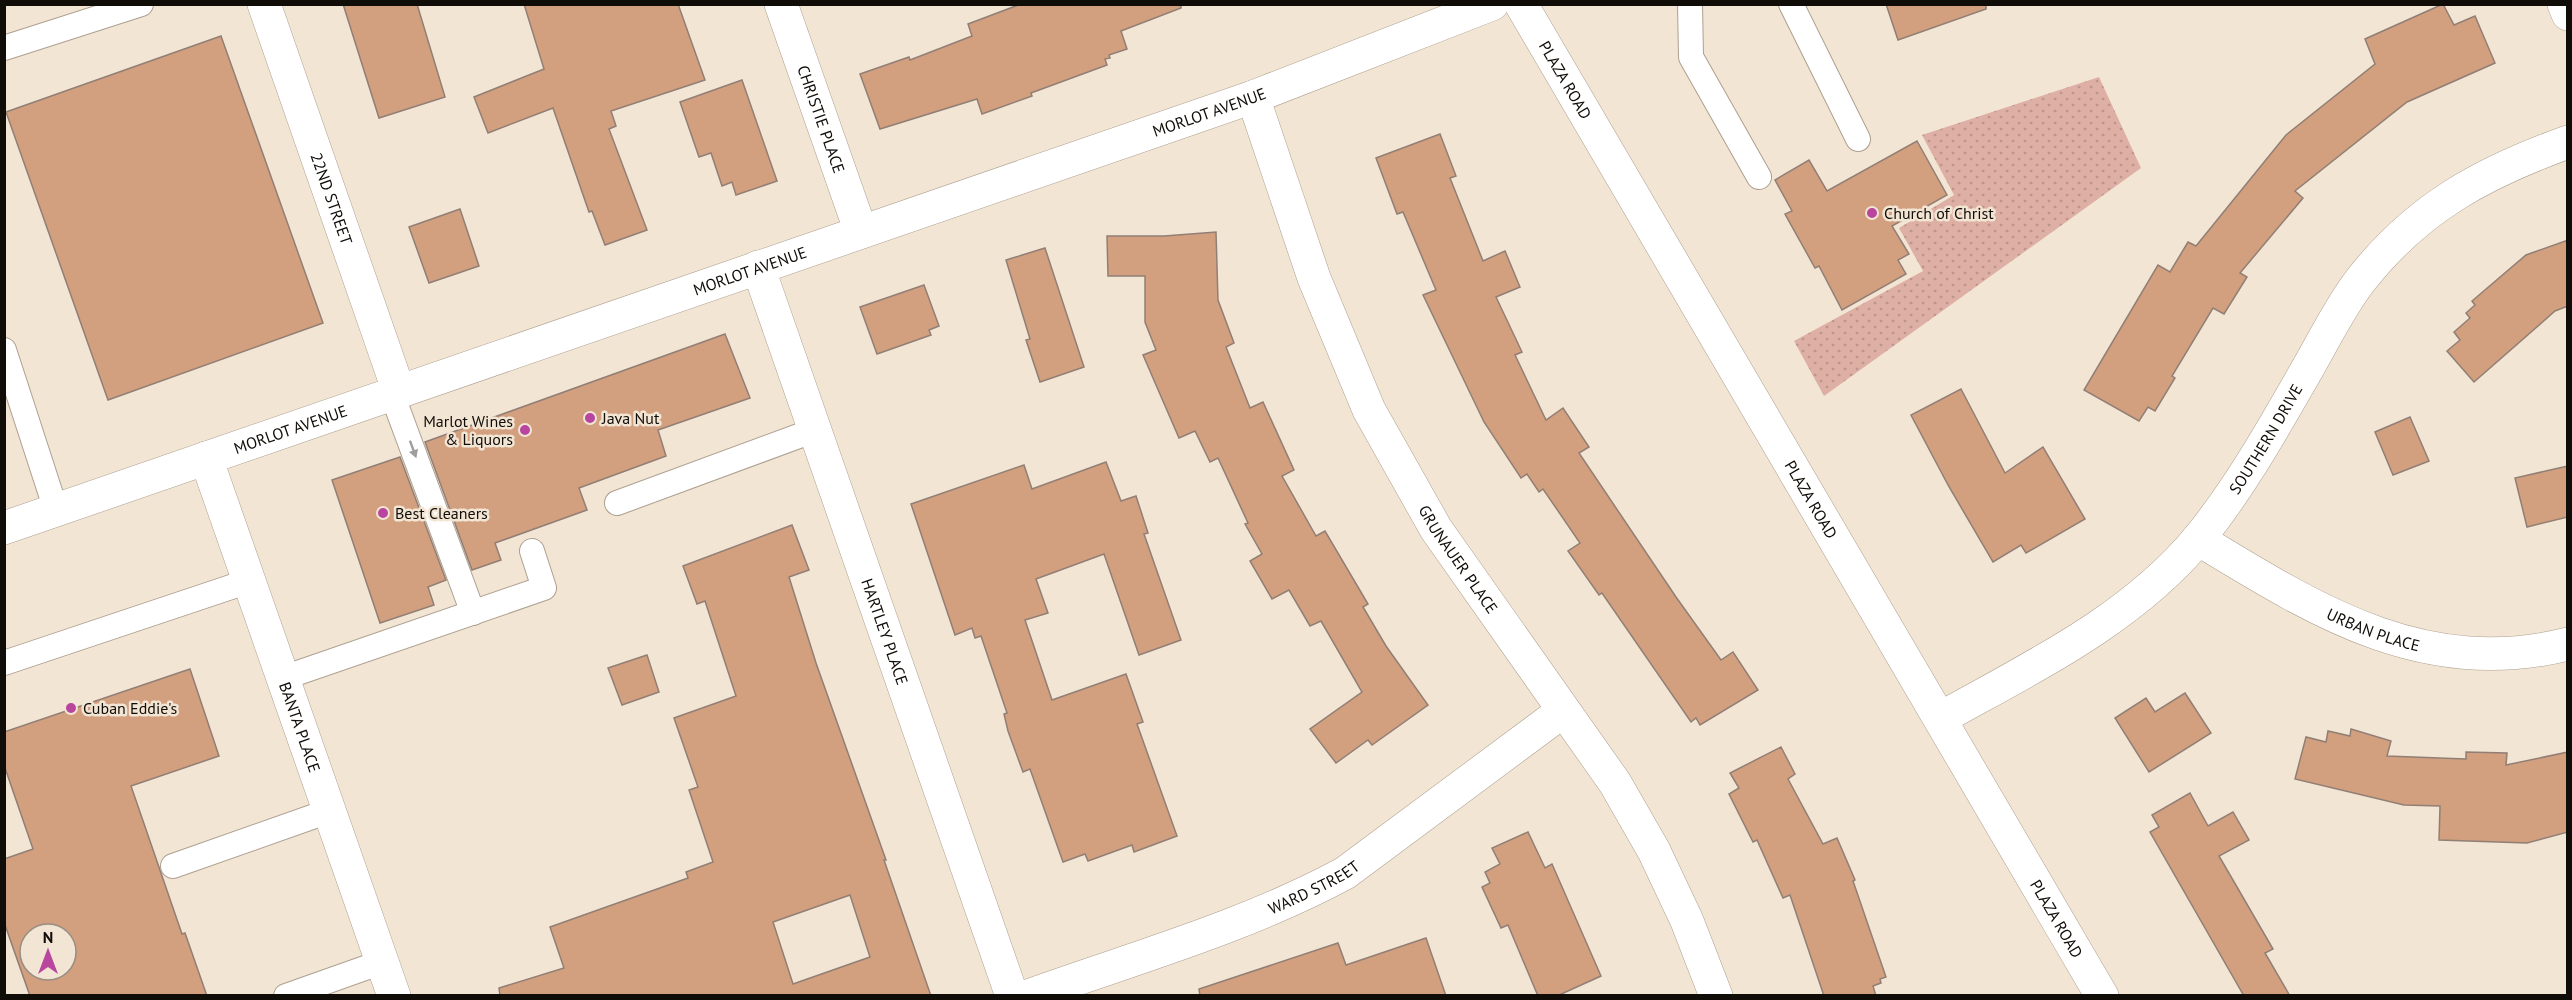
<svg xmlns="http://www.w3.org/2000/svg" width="2572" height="1000" viewBox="0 0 2572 1000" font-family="'PT Sans',sans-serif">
<defs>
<pattern id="grass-dots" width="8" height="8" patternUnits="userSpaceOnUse" patternTransform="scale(1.5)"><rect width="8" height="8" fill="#deafa4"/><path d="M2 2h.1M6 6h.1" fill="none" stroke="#bd958c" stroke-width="1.8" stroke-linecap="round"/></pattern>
</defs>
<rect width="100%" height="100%" fill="#f3e5d4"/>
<!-- grass -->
<polygon fill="url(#grass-dots)" points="2099,77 2141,168 1824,396 1794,341 1923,271 1899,228 1954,195 1922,135"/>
<!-- building -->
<g fill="#d29f7f" stroke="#917f75" stroke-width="1.5" fill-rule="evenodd">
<polygon points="343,4 417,4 445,97 379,118"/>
<polygon points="524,4 678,4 705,80 611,111 616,126 609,129 647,230 605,245 592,211 589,212 553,108 488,133 474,97 544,69"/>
<polygon points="1021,4 1181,4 1181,8 1121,31 1127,49 1109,55 1110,58 1105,59 1107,65 1031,93 1032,96 982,114 977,99 880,129 860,74 909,57 910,60 972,36 968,24"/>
<polygon points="1886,4 1986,4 1986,9 1898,40"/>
<polygon points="2443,4 2454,25 2475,16 2495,63 2407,102 2295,191 2303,198 2240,273 2247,277 2224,314 2213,308 2172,376 2175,378 2155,411 2148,407 2139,421 2084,390 2158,265 2170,272 2188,242 2196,246 2286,135 2375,64 2365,39"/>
<polygon points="221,36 323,323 108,400 6,112"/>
<polygon points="742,80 777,181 736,195 732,182 722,186 711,153 699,157 680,102"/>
<polygon points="1440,134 1456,176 1450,178 1483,261 1505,251 1520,287 1496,297 1522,352 1515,355 1546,420 1563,408 1589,447 1579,453 1676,597 1721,660 1733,652 1758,690 1700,725 1696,718 1691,722 1602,593 1599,595 1568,551 1580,543 1543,489 1539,492 1527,474 1521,478 1484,422 1423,295 1436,290 1403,212 1397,214 1376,158"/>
<polygon points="1917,141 1947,195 1892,226 1909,254 1898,260 1906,274 1842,310 1819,266 1815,268 1785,214 1792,211 1775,180 1809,160 1827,191"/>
<polygon points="460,209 479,266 429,283 409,227"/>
<polygon points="1216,232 1218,300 1234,343 1226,347 1250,408 1263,402 1294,470 1282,476 1316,536 1325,531 1368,604 1363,607 1386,646 1428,705 1372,745 1368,740 1336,763 1310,729 1362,692 1321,621 1310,626 1289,590 1272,599 1250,561 1262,554 1245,524 1248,523 1218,458 1210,462 1195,431 1179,438 1143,355 1156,350 1145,322 1145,276 1108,276 1107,236 1164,236"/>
<polygon points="2568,240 2568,306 2555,311 2474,382 2447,351 2460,340 2454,332 2470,318 2466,313 2475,305 2472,301 2526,255"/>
<polygon points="1045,248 1084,367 1040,382 1026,340 1030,339 1006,260"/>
<polygon points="924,285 939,326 929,330 931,335 877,354 860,307"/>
<polygon points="725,334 750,398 658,430 666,456 579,488 587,510 495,543 501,560 472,570 425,442"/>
<polygon points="1961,389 2005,473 2043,447 2085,519 2026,553 2021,545 1993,562 1948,485 1911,415"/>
<polygon points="2410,417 2429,461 2393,475 2375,432"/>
<polygon points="400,457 446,580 428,587 434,605 380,623 332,480"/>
<polygon points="1106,462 1121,501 1136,496 1148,533 1144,534 1181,640 1139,655 1104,554 1036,579 1048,613 1025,620 1052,700 1126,674 1143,722 1137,724 1177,836 1134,852 1132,845 1088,861 1085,854 1063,862 1030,769 1023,772 1008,731 1004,714 1007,713 981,636 975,638 972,628 955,635 911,504 1024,465 1032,489"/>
<polygon points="2568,466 2568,517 2527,527 2515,478"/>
<path d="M792 525 809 570 789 577 816 663 886 860H884L931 996H500L499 988 564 968 550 927 688 878 686 872 713 862 689 790 698 787 674 718 736 696 705 601 697 604 683 566ZM850 895 870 957 793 984 773 922Z"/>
<polygon points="647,655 659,692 622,705 608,668"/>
<path d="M190 669 219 756 131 786 182 934 185 933 207 996H30L4 922V859L33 849 4 765V732ZM30 934H66V970H30Z"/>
<polygon points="2185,693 2211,733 2149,772 2115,718 2146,698 2155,712"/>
<polygon points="2351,729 2391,741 2387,756 2466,759 2466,752 2507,753 2506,765 2568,752 2568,832 2527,843 2439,840 2440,806 2404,805 2295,779 2306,737 2326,742 2328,731 2350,736"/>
<polygon points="1781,747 1795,774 1788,779 1823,844 1837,838 1855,880 1853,881 1886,977 1880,979 1881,983 1873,986 1876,996 1824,996 1790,895 1783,898 1757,840 1753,842 1729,794 1739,788 1730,773"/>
<polygon points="2190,793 2208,826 2233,812 2249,840 2219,856 2273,949 2265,953 2290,996 2244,996 2150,832 2159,827 2152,815"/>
<polygon points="1528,832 1545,868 1552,864 1601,976 1557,996 1538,996 1508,925 1501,928 1482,887 1490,883 1485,872 1500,864 1492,848"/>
<polygon points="1426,938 1446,996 1200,996 1199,989 1338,943 1346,965"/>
</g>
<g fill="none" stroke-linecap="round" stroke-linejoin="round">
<!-- service casing -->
<g stroke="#ada090" stroke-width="26">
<g id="service">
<polyline points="1690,4 1691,57 1759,177"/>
<polyline points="1791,4 1858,139"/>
<polyline points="4,48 141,4"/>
<polyline points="4,350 56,510"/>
<polyline points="392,394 473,613"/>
<polyline points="617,503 815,430"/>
<polyline points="4,663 249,581"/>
<polyline points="283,678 544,588 532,551"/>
<polyline points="173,866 329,811"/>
<polyline points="286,996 382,962"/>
</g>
</g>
<!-- minor casing -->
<g stroke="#ada090" stroke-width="34">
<g id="minor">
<path id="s1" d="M264 4 399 392"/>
<path id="s2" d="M781 4 861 232"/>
<polyline points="2564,4 2568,14"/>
<path id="s3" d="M1253 97 1314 278 1369 410 1436 529 1615 783 1654 851 1687 921 1716 996"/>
<path id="s4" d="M758 267 1012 996"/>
<path id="s5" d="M206 458 394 996"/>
<path id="s6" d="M2198 539C2315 610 2424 680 2568 644"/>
<path id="s7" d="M1941 718C2032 667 2131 620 2199 538 2242 485 2275 425 2309 366 2325 338 2340 307 2360 281 2417 208 2482 173 2568 142"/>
<path id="s8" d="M1028 996C1134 958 1245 927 1345 873L1563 711"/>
</g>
</g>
<!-- tertiary casing -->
<g stroke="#ada090" stroke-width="34">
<g id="tertiary">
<path id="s9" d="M1521 4 2102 996"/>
<path id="s10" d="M4 528 1253 97 1492 4"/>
</g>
</g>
<!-- service -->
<use href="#service" stroke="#fff" stroke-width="24"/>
<!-- minor -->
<use href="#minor" stroke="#fff" stroke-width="33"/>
<!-- tertiary -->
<use href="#tertiary" stroke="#fff" stroke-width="33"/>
</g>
<!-- one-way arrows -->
<defs><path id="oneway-solid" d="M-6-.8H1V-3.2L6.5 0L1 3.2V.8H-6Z" transform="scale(1.5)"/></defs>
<use fill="#9f9e9c" href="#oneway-solid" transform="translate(413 449) rotate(70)"/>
<!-- markers -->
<g fill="#b8459e" stroke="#f3e5d4" stroke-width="2">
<circle cx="1872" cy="213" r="6"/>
<circle cx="590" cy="418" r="6"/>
<circle cx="525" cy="430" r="6"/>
<circle cx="383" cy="513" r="6"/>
<circle cx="71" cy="708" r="6"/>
</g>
<g text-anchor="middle" stroke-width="5" stroke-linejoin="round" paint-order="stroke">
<!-- street labels -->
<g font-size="16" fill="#100c07" stroke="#f3e5d4">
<text dy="6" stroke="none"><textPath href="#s9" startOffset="88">PLAZA ROAD</textPath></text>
<text dy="6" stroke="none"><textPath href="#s10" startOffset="1275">MORLOT AVENUE</textPath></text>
<text dy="6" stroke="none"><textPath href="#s2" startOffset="122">CHRISTIE PLACE</textPath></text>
<text dy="6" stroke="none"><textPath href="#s1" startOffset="206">22ND STREET</textPath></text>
<text dy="6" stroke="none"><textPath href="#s10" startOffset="789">MORLOT AVENUE</textPath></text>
<text dy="6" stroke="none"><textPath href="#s10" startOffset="303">MORLOT AVENUE</textPath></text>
<text dy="6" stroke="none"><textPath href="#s7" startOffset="436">SOUTHERN DRIVE</textPath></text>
<text dy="6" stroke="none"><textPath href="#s9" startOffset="574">PLAZA ROAD</textPath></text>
<text dy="6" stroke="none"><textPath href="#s3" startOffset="508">GRUNAUER PLACE</textPath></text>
<text dy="6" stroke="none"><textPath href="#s6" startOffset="198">URBAN PLACE</textPath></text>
<text dy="6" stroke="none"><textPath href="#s4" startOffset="386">HARTLEY PLACE</textPath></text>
<text dy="6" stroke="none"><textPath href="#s5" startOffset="285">BANTA PLACE</textPath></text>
<text dy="6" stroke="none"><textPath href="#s8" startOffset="306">WARD STREET</textPath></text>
<text dy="6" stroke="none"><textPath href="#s9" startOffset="1060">PLAZA ROAD</textPath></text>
</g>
<!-- poi labels -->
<g font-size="16" fill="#100c07" stroke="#f3e5d4" text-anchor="start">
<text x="1884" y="219">Church of Christ</text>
<text x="602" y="424">Java Nut</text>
<text x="513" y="427" text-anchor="end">Marlot Wines<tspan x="513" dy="18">&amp; Liquors</tspan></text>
<text x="395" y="519">Best Cleaners</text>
<text x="83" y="714">Cuban Eddie's</text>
</g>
</g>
<!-- border -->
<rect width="2572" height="1000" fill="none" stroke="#100c07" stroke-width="12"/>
<!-- north arrow -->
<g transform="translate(48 952)"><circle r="28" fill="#f3e5d4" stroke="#988e82" stroke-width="1.5"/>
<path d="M0-4.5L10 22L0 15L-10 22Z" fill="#b8459e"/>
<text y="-9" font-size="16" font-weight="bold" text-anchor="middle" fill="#100c07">N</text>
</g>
</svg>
